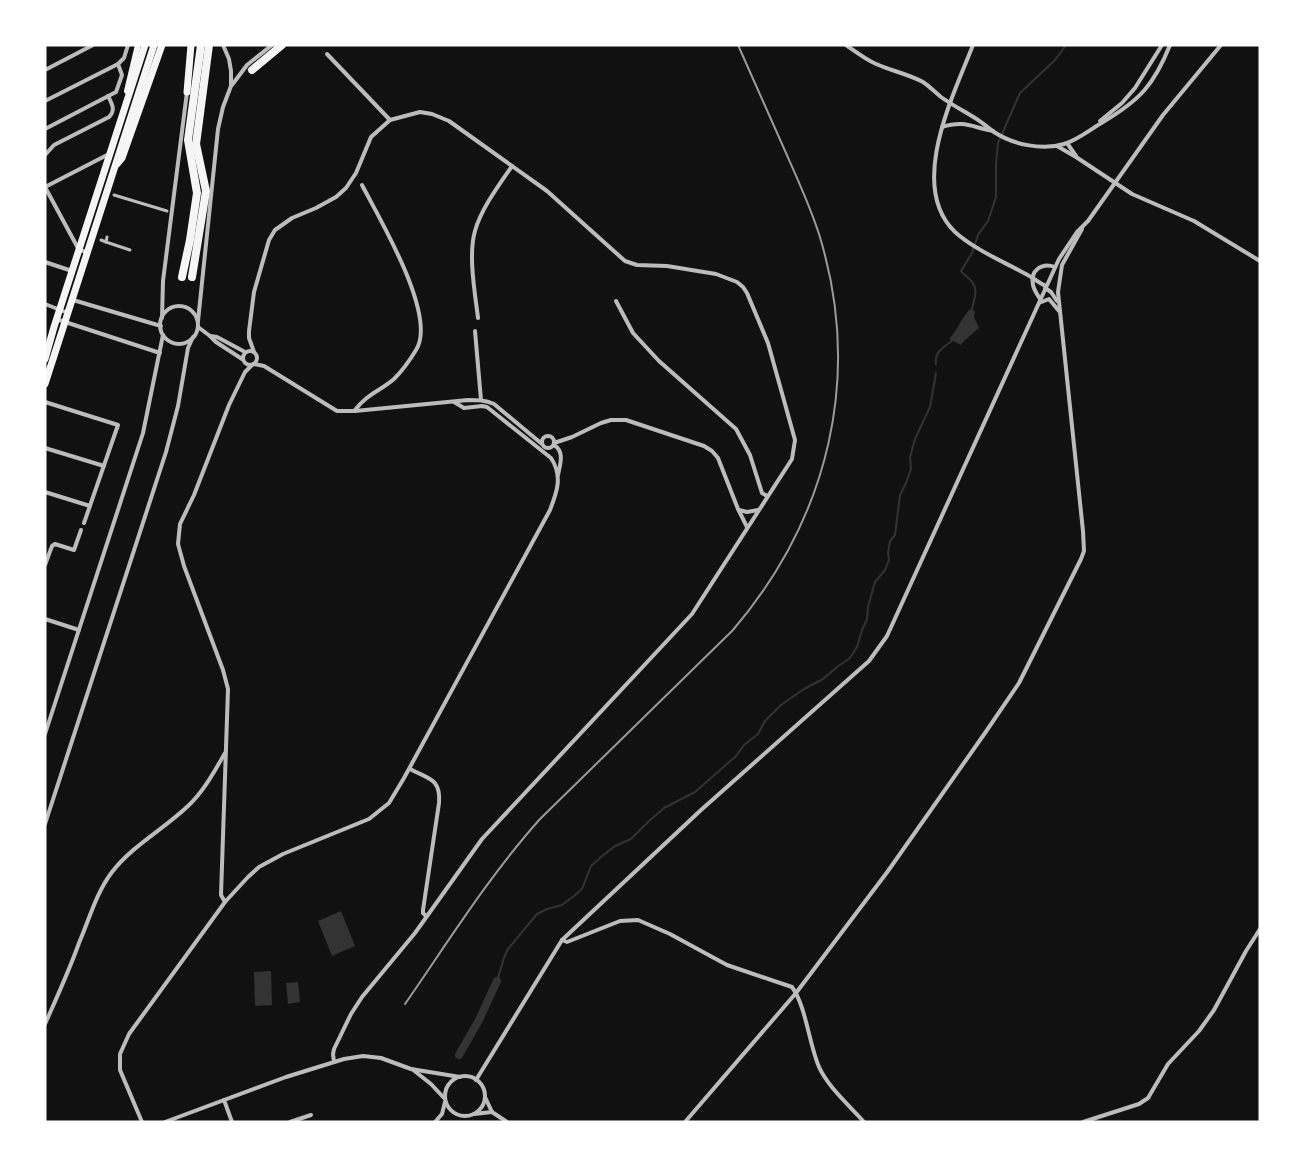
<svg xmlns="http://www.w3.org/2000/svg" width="1305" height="1167" viewBox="0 0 1305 1167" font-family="'Crimson Pro',serif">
<rect width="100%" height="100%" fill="#111"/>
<!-- water -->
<g fill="#333">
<path d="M970 309 975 311 974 317 979 328 964 341 961 345 949 339C958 330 961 318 970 309Z"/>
<polygon points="341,911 355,946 332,956 318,921"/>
<polygon points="271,971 272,1005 255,1006 254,972"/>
<polygon points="298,982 300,1002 288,1004 286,983"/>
</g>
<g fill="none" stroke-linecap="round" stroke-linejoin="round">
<!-- stream -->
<g stroke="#333" stroke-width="2">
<path d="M971 312C973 303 979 290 972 282 969 277 964 276 961 271L972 253 978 235 988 221 996 197V163L998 143 1016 102 1020 93 1055 60 1066 45"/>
<path d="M936 364C934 351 945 347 954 339"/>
<polyline points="497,981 504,958 508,949 537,914 547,909 562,905 574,896 582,889 591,866 601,857 615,846 631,839 648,822 664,808 695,792 736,756 744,745 758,734 765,721 781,705 804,689 823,679 837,667 850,658 857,647 862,630 867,619 868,607 875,582 885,570 889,560 888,553 890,541 895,535 900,495 906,483 911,469 910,457 915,439 930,407 936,373"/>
</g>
<!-- canal -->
<polyline stroke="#333" stroke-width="8" points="459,1055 479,1020 497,981"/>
<!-- pedestrian -->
<g stroke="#bcbcbc" stroke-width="3">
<polyline points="114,195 167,211"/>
<polyline points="101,240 106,242 107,237"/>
<polyline points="106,242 130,250"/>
</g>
<!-- minor -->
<g stroke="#bcbcbc" stroke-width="4">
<path d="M846 45C856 52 865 59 876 64 892 71 908 74 923 82 929 86 935 92 941 97 952 105 964 111 975 118 982 122 987 127 994 132 1012 144 1042 151 1064 144 1078 140 1091 129 1103 122 1140 100 1154 85 1170 45"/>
<path d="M973 45C954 94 907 186 955 232 974 249 1000 260 1022 272 1031 276 1037 282 1046 286"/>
<polyline points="327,54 390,120"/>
<polyline points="45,70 93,45"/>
<polyline points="232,85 247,65 272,45"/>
<polyline points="45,101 118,64"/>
<polyline points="1100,121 1122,103 1135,88 1162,45"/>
<path d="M942 127C965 120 971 127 993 131"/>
<polyline points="45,129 116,92 122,75 118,64 124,58 128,45"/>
<polyline points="1067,143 1076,156"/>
<polyline points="1057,146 1076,157 1132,194 1194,221 1260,261"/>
<path d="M45 155 54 145 109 117C116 110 112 104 108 96"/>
<polyline points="45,187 79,250 87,252"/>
<polyline points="45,187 109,154"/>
<polyline points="45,262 72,271"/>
<polyline points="1045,288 1051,292 1057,301"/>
<path d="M1040 299C1037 294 1034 290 1033 285 1030 270 1042 262 1055 267"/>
<polyline points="73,300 161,326"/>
<polyline points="616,301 633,333 659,361 736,429 750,455 762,493 767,496"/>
<polyline points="1039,303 1049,299 1059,311"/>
<polyline points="45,304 68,313"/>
<circle cx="179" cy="325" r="19"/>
<polyline points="162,318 163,281 187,92"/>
<path d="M478 318C475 293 468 255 475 231 481 209 499 185 512 166"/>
<polyline points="56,319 160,353"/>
<polyline points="198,321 218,129 223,107 231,86 231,71 229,59 223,45"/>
<polyline points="198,327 210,336 217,337 245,352"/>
<polyline points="475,331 481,400"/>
<polyline points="210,336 216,342 242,359"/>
<circle cx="250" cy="358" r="7"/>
<polyline points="254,352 249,338 249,331 254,292 269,240 275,230 292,218 316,208 336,197 346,188 356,173 371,137 390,120 420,112 432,114 449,121 547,191 625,261 637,265 667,266 716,274 737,282 743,287 747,293 768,343 795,440 792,459 692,614 482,839 415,933 362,997 351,1014 334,1049 333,1054 334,1062"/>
<path d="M254 364 264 366 337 411H355L468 400C478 400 485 400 494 404L542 444"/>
<polyline points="45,402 118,425 84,523"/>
<path d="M355 410C367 394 380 391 394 379 402 371 410 360 416 350 438 316 379 218 362 185"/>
<circle cx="548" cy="442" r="6"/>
<polyline points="554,443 572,437 601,423 611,420 626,420 704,446 712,451 718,458 738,509 747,527"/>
<path d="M554 445C565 452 560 464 558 475"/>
<polyline points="45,448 104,466"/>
<polyline points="45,492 90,506"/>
<polyline points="739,510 747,512 758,510"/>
<polyline points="45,565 52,546 55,544 74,550 81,530"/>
<polyline points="45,619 79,630"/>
<polyline points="45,734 143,433 163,335"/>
<path d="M410 769C428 779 441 778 439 803L423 910V913L426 916"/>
<polyline points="45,824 166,452 178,406 188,348 193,337"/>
<polyline points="225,902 221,895 228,689 223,670 184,566 178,544 180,524 194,495 229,405 245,372 252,365"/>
<path d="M562 940 567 942 620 921 638 920 670 934 727 965 792 987C806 1006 809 1044 819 1067 828 1087 850 1106 864 1122"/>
<path d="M45 1024C57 997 69 971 79 943 89 920 96 893 112 872 133 845 164 829 188 806 204 791 214 772 225 753"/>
<polyline points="412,1069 431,1084 444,1098"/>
<circle cx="465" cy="1096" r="20"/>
<polyline points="476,1080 562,940 701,810 869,661 887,636 1059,259 1077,232 1088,221 1163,115 1221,45"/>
<polyline points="485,1097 492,1112 507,1122"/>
<polyline points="224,1100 232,1122"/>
<polyline points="474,1114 492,1112"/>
<path d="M142 1122 120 1070V1054L129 1034 225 902 248 877 259 867 283 854 369 819 389 803 404 778 550 510C557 492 563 476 551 458L487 407 482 406 464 408 454 402"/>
<polyline points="165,1122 286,1077 344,1059 363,1056 381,1058 411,1069 460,1077"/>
<polyline points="290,1122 311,1115"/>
<polyline points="435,1122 442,1114 445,1102"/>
<polyline points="685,1122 796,993 888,871 985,733 1019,683 1081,559 1084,551 1083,531 1058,292 1062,265 1082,229"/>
<polyline points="1083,1122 1139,1104 1148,1098 1168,1064 1199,1031 1214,1010 1246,951 1260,929"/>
</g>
<!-- secondary -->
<polyline stroke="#f5f5f5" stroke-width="6" points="127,91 138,45"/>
<!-- primary -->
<g stroke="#f5f5f5" stroke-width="7">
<polyline points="187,92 191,45"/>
<polyline points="117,164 122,158 162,45"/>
<polyline points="45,359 54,327 145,45"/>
<polyline points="45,384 154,45"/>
</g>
<!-- motorway -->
<g stroke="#f5f5f5" stroke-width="8">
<polyline points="252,70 282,45"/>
<polyline points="182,277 190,240 197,193 188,140 201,45"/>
<polyline points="192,277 206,191 196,144 209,45"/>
</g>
<!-- rail -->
<path stroke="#9a9a9a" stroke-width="2" d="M405 1004C448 942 489 876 540 819L733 630C829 517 863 376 819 234 810 206 798 180 786 153 770 117 754 81 738 45"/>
</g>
<!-- border -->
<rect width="1305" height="1167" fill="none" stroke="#ffffff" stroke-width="93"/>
</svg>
